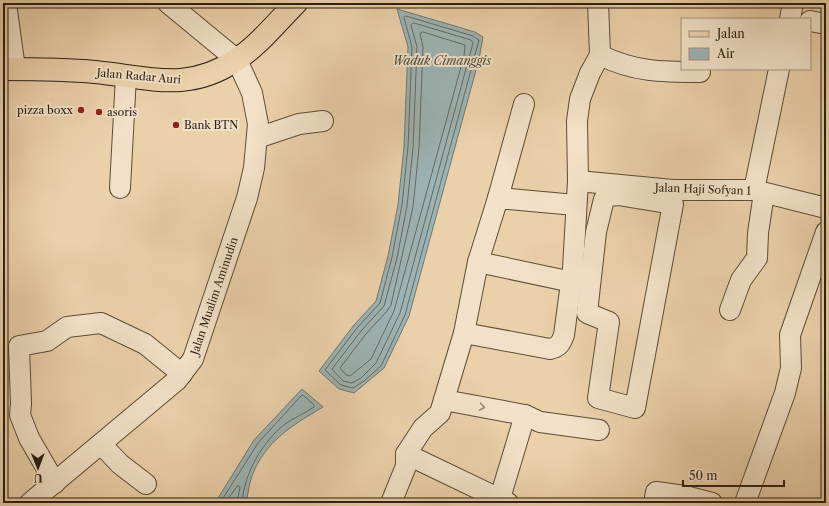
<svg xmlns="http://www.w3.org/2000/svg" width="829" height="506" viewBox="0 0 829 506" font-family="'Libre Caslon Text',serif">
<rect width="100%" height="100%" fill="#ebd1aa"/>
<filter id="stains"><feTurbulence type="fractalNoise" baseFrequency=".005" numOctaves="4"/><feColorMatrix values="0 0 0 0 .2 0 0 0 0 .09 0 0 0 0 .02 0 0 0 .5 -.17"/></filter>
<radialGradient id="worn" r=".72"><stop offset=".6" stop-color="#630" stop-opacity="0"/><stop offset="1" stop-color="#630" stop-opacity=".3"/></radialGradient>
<!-- water -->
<g fill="#9cb4b4" stroke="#6f7872">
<polygon points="397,9 475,32 483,37 479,59 409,316 384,368 354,393 339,389 319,371 354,325 376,301 388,256 398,205 404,147 408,47"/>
<path d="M302 389 323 407C293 425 265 441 252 476 249 484 248 494 246 503H215L254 440Z"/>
</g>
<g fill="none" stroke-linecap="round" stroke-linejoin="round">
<!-- shore -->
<g stroke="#646a62" stroke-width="1">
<polygon points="406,16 473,36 479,40 405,315 381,366 364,381 353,388 341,385 325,370 357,328 380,303 392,257 402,205 408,147 412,47 404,18"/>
<polygon points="414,23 471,40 473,43 400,313 376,363 361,378 352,383 343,381 332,369 361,331 384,306 397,258 407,206 413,148 417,47 411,25"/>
<polygon points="423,32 465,45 464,56 394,311 371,359 350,376 346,375 340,368 365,335 387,311 391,305 413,207 419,148 423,47 420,34"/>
<path d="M220 503 258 443 301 396 303 395 314 405V407C305 413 294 418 285 424 262 442 244 474 242 503"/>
<polyline points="225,503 238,485 240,487 237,503"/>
</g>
<!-- minor casing -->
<g stroke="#5b4c36" stroke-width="22">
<g id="minor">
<polyline points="6,3 15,69"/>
<polyline points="790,19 793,3"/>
<polyline points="810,21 826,24"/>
<path d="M600 55C634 72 662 72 700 72"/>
<polyline points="257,138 299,124 323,121"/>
<polyline points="578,181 673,190 754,190 826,208"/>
<polyline points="120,188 126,76"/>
<polyline points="754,190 779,69"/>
<polygon points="618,195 673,204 635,408 598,398 609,322 587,313 596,232 604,199 608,196"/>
<polyline points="498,198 524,104"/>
<polyline points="478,262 498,198 575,205"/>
<polyline points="730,310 741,280 757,258 758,233 764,193"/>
<polyline points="464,333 478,262 572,282"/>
<polyline points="444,400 525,415 540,422 599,430"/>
<polyline points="101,444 120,464 146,484"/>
<polyline points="406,454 508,503"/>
<polyline points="55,483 29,438 20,415 21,404 19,346 47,341 67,327 101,323 145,344 182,374"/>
<polyline points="500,498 525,415"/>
<polyline points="30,503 177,380 193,359 247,198 254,168 258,124 252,93 237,60 168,3"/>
<path d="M391 503 406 466V454L423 428 440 413 464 333 550 349C559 347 561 343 564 335L573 268 578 181 577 121 580 99 590 73 600 55 598 3"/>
<polyline points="654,503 656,492 685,496 712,503"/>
<polyline points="745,503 785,393 791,368 790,335 826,232"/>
</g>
</g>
<!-- major casing -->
<g stroke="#2b1f10" stroke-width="24">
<path id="major" d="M3 69C33 69 64 69 95 72 147 77 188 93 236 60 259 45 277 22 296 3"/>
</g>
<!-- minor -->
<use href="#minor" stroke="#f2e1c8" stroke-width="20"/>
<!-- major -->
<use href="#major" stroke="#ebd1aa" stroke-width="22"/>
</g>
<!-- one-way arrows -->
<defs><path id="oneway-chevron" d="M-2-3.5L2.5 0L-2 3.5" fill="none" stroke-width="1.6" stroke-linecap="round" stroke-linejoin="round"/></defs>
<use stroke="#988a75" href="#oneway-chevron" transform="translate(482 407) rotate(10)"/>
<!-- markers -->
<g fill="#8f2418" stroke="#f2e1c8" stroke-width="1.5">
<circle cx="81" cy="110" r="4"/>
<circle cx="99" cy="112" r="4"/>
<circle cx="176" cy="125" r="4"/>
</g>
<g text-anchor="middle" stroke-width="4" stroke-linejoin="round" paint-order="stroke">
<!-- street labels -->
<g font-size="11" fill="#2b1f10" stroke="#f2e1c8">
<text transform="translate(139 76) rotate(5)" y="4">Jalan Radar Auri</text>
<text transform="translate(703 189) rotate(2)" y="4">Jalan Haji Sofyan 1</text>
<text transform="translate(214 296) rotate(-71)" y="4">Jalan Mualim Aminudin</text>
</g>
<!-- poi labels -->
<g font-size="11" fill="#2b1f10" stroke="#f2e1c8" text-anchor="start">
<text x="73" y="114" text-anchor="end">pizza boxx</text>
<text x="107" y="116">asoris</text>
<text x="184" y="129">Bank BTN</text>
</g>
<!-- water labels -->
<g font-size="12" font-style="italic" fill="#4d4c41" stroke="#f2e1c8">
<text x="442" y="65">Waduk Cimanggis</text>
</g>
</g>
<!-- margin -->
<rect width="829" height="506" fill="none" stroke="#ebd1aa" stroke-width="16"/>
<rect x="4" y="4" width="821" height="498" fill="none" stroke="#2b1f10" stroke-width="2"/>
<rect x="8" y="8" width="813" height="490" fill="none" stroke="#2b1f10"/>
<!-- legend -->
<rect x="681" y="18" width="130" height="52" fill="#f2e1c8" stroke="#a2937e"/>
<rect x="689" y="31" width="20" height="6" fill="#ebd1aa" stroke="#a2937e"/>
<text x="717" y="38" font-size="12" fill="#2b1f10">Jalan</text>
<rect x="689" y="48" width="20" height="12" fill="#9cb4b4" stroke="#a2937e"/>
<text x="717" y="58" font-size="12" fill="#2b1f10">Air</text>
<!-- north arrow -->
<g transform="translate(38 468) rotate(179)" stroke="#f2e1c8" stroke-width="3" paint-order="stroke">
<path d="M0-3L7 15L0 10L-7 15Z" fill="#2b1f10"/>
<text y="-6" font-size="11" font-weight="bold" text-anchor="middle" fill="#2b1f10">U</text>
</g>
<!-- scale -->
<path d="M683 480v6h101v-6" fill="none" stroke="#2b1f10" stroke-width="2"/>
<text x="689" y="480" font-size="12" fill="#2b1f10" stroke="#f2e1c8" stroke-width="3" paint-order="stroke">50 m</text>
<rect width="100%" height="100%" filter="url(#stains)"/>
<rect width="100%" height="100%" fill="url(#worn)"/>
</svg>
